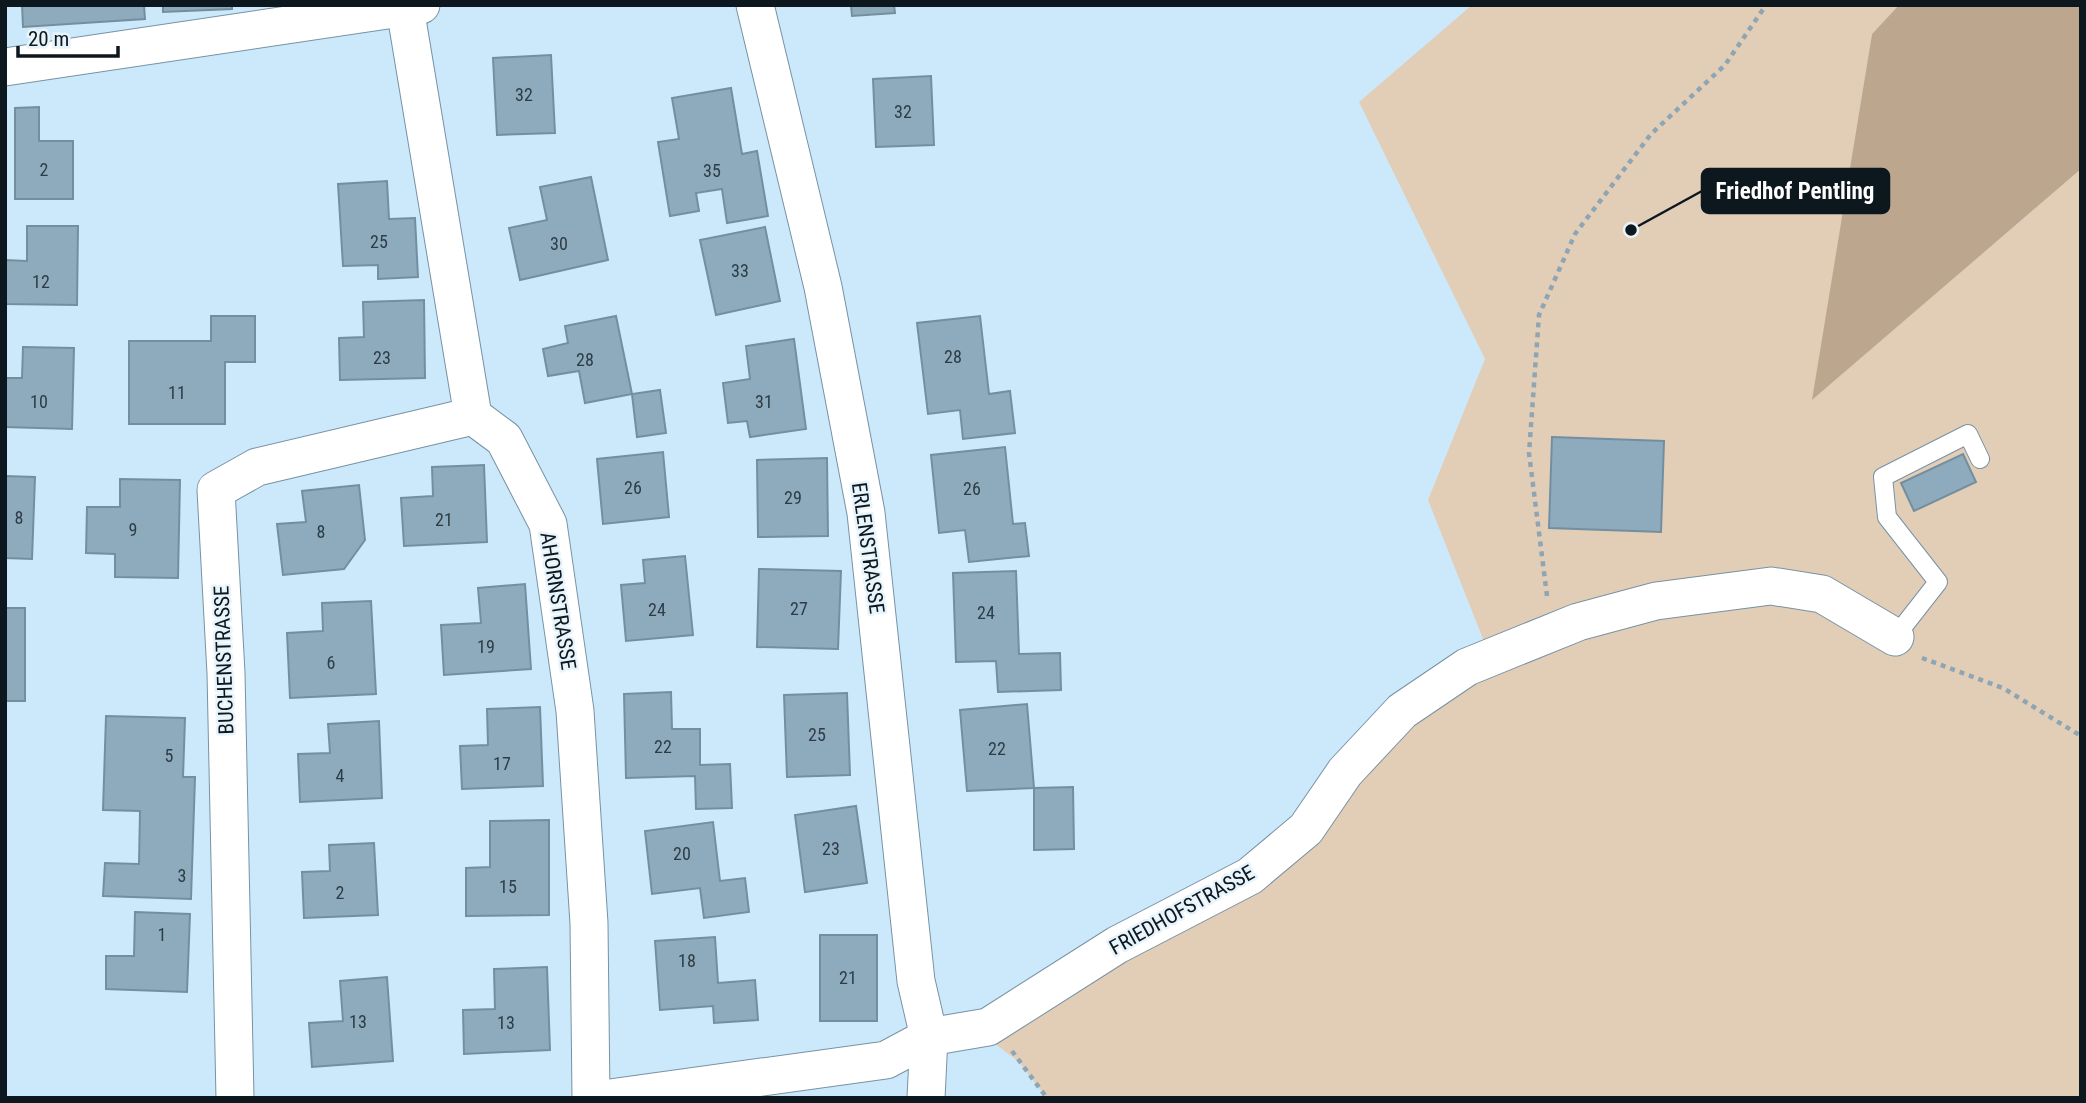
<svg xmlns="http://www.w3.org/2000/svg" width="2086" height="1103" viewBox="0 0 2086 1103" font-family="'Roboto Condensed',sans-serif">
<rect width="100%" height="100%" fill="#cce9fc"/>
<!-- green -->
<polygon fill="#e2ceb7" points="1472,5 1899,5 1872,34 1813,399 2081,169 2081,1098 1047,1098 1018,1061 983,1035 1270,857 1485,644 1428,500 1485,359 1359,102"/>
<!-- forest -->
<polygon fill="#bca78e" points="1899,5 2081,5 2081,169 1812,400 1872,34"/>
<!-- building -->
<g fill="#8eabbe" stroke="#738f9f" stroke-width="2">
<polygon points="22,5 144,5 145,19 23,27"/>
<polygon points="163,5 232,5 232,9 163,12"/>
<polygon points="851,5 894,5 895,13 852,16"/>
<polygon points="551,55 555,133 497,135 493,58"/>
<polygon points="931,76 934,145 876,147 873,79"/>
<polygon points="731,88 742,154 757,151 768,216 727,223 722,189 696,193 699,211 670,216 658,142 679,139 672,98"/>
<polygon points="39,107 39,141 73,141 73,199 15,199 15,108"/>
<polygon points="591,177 608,260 520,280 509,228 547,220 540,187"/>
<polygon points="387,181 389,219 415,218 418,277 378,279 378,265 343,266 338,184"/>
<polygon points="27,226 78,226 77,305 5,304 5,260 27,261"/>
<polygon points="765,227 780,301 716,315 700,240"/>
<polygon points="424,300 425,378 340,380 339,338 364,337 363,302"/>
<polygon points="211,316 255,316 255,362 225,362 225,424 129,424 129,341 211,341"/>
<polygon points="616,316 632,394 585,403 579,371 548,376 543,349 568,343 565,326"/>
<polygon points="980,316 989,394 1010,391 1015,433 963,439 960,410 928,414 917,323"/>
<polygon points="794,339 806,429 750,437 747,421 728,423 723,383 750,379 746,346"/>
<polygon points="23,347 74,348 72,429 5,427 5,378 22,378"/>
<polygon points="660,390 666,433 637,437 632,394"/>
<polygon points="1552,437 1664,441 1661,532 1549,528"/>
<polygon points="1005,447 1013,524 1025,523 1029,556 969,562 965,530 939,533 931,455"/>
<polygon points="663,452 669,517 603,524 597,459"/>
<polygon points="1963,454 1976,482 1914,511 1901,483"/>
<polygon points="827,458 828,536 758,537 757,460"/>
<polygon points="484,465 487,542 404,546 401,498 433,496 432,467"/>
<polygon points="5,476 35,477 32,559 5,558"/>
<polygon points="120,479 180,480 178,578 115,577 115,554 86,553 87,507 120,507"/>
<polygon points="359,485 365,540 344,569 283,575 277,524 306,522 302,491"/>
<polygon points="685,556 693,635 626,641 621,585 645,583 643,560"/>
<polygon points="759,569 841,571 838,649 757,647"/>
<polygon points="1016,571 1019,654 1060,653 1061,690 998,692 996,661 956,662 953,573"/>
<polygon points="525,584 531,669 444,675 441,625 481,623 478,588"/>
<polygon points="371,601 376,694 290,698 287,633 323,631 322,603"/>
<rect x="5" y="608" width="20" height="93"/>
<polygon points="671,692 672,729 700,729 700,765 730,764 732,808 696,809 695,776 626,778 624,694"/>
<polygon points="847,693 850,775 787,777 784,695"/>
<polygon points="1027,704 1034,788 967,791 960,710"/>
<polygon points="540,707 543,786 462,789 460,746 488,745 487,709"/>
<polygon points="106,716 185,718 183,777 195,777 191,899 103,896 105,863 139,864 140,811 103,810"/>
<polygon points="379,721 382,798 300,802 298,754 330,753 328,724"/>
<polygon points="1073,787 1074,849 1034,850 1034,788"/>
<polygon points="856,806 867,883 805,892 795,815"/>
<polygon points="549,820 549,915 466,916 466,868 490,867 490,821"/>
<polygon points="713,822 720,881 745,878 749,912 704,918 700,888 652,894 645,831"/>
<polygon points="374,843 378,915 304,918 302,872 330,871 329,845"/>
<polygon points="135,912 190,914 187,992 106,989 106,956 134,956"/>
<rect x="820" y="935" width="57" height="86"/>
<polygon points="715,937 718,983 755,980 758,1020 714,1023 713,1006 660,1010 655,941"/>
<polygon points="547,967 550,1050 464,1054 463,1010 495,1009 494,969"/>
<polygon points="387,977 393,1061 312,1067 309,1023 343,1021 340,981"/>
</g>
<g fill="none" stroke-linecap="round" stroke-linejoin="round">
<!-- lane casing -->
<g stroke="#7792a3" stroke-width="20">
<polyline id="lane" points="1895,637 1938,582 1887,517 1883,477 1968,434 1980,459"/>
</g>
<!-- street casing -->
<g stroke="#7792a3" stroke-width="39">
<g id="street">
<polyline points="755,5 823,287 866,513 916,981 929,1037 926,1098"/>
<polyline points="405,8 473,416 504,439 548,524 575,711 589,923 591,1098"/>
<polyline points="5,67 421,5"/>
<polyline points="235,1098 226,673 216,490 257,467 473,416"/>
<polyline points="610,1098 886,1060 929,1037 988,1027 1117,945 1250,876 1306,829 1345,772 1402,711 1467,667 1578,622 1656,601 1771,586 1822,594 1895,637"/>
</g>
</g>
<!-- path -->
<g stroke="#8ea5b4" stroke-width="4.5" stroke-dasharray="5 5" stroke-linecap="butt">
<polyline points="1547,596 1529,453 1539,315 1575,234 1651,134 1725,65 1766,5"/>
<polyline points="1922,658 2003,688 2081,736"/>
<polyline points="1012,1051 1047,1098"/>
</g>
<!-- lane -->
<use href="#lane" stroke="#fff" stroke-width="18"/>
<!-- street -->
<use href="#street" stroke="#fff" stroke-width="37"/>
</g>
<g text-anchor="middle" stroke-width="5" stroke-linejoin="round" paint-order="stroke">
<!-- number labels -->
<g font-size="18" fill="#2d3c46">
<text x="524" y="101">32</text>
<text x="903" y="118">32</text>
<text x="44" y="176">2</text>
<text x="712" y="177">35</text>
<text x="379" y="248">25</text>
<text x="559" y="250">30</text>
<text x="740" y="277">33</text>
<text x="41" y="288">12</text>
<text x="953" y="363">28</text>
<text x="382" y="364">23</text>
<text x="585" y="366">28</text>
<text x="177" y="399">11</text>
<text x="39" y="408">10</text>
<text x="764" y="408">31</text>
<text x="633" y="494">26</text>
<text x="972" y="495">26</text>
<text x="793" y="504">29</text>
<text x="19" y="524">8</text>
<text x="444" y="526">21</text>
<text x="133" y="536">9</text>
<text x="321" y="538">8</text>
<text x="799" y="615">27</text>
<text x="657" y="616">24</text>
<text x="986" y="619">24</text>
<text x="486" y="653">19</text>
<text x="331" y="669">6</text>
<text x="817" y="741">25</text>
<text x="663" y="753">22</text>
<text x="997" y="755">22</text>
<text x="169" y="762">5</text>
<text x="502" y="770">17</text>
<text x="340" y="782">4</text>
<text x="831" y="855">23</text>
<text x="682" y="860">20</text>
<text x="182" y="882">3</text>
<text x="508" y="893">15</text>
<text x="340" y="899">2</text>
<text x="162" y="941">1</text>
<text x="687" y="967">18</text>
<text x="848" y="984">21</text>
<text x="358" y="1028">13</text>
<text x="506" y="1029">13</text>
</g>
<!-- street labels -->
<g font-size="21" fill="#0d171e" stroke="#e8f4fb">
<text transform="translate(868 548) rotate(82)" y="7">ERLENSTRASSE</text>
<text transform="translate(558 601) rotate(81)" y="7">AHORNSTRASSE</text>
<text transform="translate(224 660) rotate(-92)" y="7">BUCHENSTRASSE</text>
<text transform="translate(1182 910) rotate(-29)" y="7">FRIEDHOFSTRASSE</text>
</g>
</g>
<!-- callouts -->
<path fill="none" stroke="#0d171e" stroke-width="2.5" d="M1631 230L1702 191"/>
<circle fill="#0d171e" stroke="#e8f4fb" stroke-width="2.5" cx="1631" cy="230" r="7"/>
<rect fill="#0d171e" stroke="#0d171e" stroke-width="2.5" x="1702" y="169" width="187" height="44" rx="7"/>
<g font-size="23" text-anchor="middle" font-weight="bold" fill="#fff">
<text x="1795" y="199">Friedhof Pentling</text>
</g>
<!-- border -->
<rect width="2086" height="1103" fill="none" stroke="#0d171e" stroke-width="14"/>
<!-- scale -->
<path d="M18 46v10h100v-10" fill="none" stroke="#0d171e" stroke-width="3.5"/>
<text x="28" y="46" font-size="21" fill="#0d171e" stroke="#e8f4fb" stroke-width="5" paint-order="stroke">20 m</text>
</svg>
